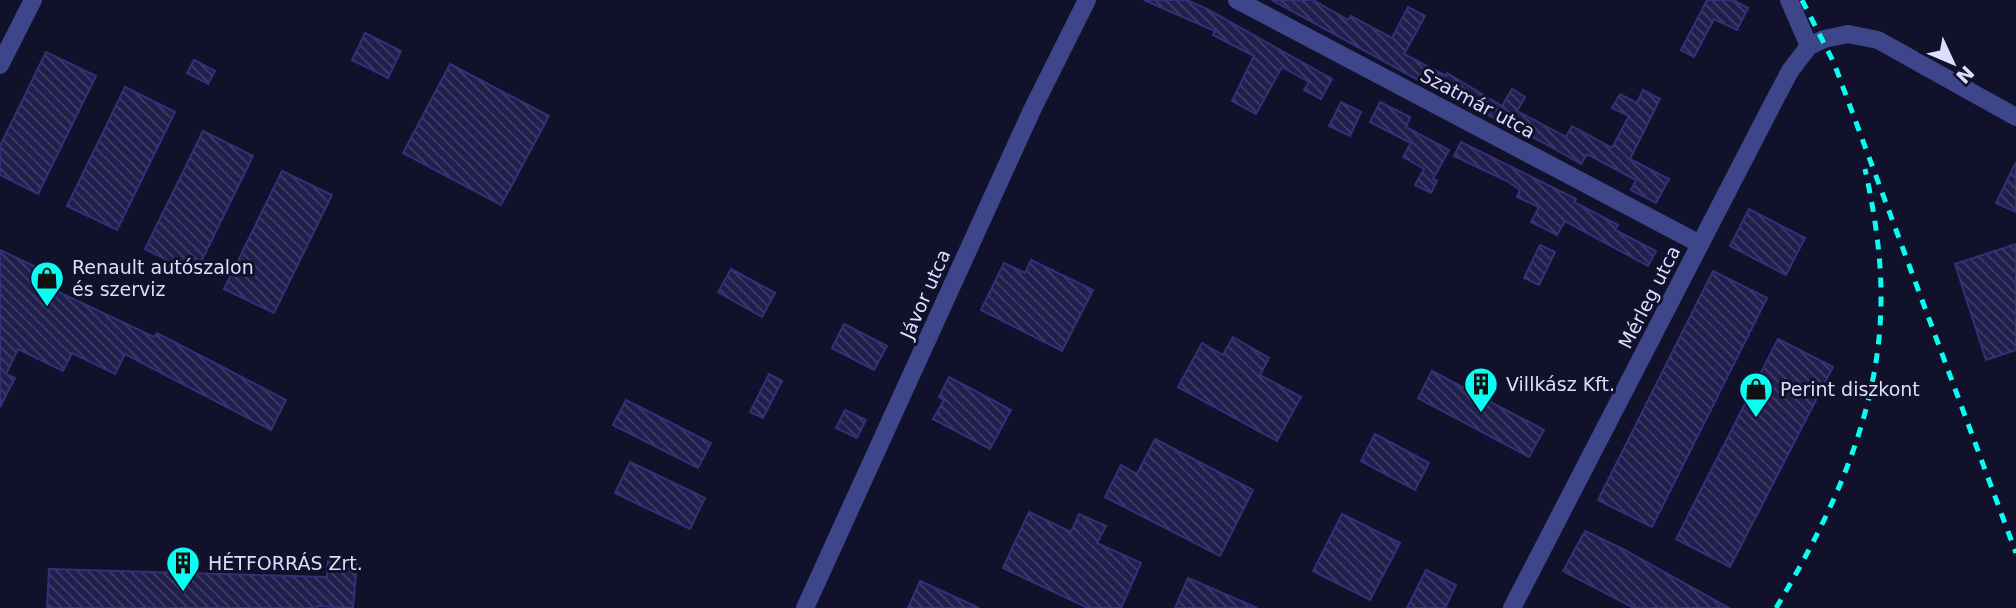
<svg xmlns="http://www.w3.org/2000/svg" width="2016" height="608" viewBox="0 0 2016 608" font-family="'DejaVu Sans',sans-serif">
<defs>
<pattern id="building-back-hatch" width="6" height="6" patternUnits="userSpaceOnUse" patternTransform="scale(1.75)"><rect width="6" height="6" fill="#201e4c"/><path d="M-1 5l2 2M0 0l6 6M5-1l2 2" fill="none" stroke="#403e67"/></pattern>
</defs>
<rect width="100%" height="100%" fill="#12112b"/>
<!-- building -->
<g fill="url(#building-back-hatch)" stroke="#333078" stroke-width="2">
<polygon points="1144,0 1187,0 1207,9 1332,79 1321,99 1304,90 1309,82 1282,67 1256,114 1232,101 1254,56 1213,35 1215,31"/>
<polygon points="1272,0 1313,0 1348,20 1351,16 1392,38 1408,7 1425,16 1404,54 1446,76 1447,73 1502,106 1512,89 1525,97 1517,111 1566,137 1572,126 1612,148 1629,116 1612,108 1620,94 1637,103 1643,90 1660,99 1630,159 1669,179 1656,203 1631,190 1636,180 1587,154 1581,164 1544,143 1411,76"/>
<polygon points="1707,0 1733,0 1748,8 1737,30 1714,19 1694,57 1681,50"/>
<polygon points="365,33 401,51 388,78 352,60"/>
<polygon points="46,52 96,76 38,194 0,175 0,146"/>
<polygon points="194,60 215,71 208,84 187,73"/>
<polygon points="450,64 549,116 501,205 403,153"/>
<polygon points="125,87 175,112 117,230 67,206"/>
<polygon points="1341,102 1361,112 1350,136 1329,126"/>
<polygon points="1380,102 1410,117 1406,127 1449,150 1433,179 1437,181 1431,193 1415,185 1424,169 1403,157 1411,143 1370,122"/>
<polygon points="203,131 253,156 195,274 145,249"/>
<polygon points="1461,142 1576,199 1574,202 1618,225 1615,230 1656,251 1648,266 1565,221 1557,235 1531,222 1539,207 1517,197 1520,190 1507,181 1454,156"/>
<polygon points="2016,162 2016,212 1996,203"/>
<polygon points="282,171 332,195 274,313 224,289"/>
<polygon points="1749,209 1805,238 1786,275 1730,246"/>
<polygon points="2016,244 2016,350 1986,360 1955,264"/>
<polygon points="1540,245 1555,252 1539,285 1524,278"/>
<polygon points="0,250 55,276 50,288 154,337 157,333 286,400 271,430 125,354 115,374 72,353 63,371 18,349 6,374 15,378 0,407"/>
<polygon points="1031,260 1093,290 1062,351 981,310 1004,263 1025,273"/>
<polygon points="731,269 775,293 762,317 718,292"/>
<polygon points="1713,271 1767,298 1652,527 1598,500"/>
<polygon points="844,324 887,346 874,370 832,348"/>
<polygon points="1233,337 1269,358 1260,375 1301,397 1277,441 1178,387 1202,343 1223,355"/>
<polygon points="1778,339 1833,367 1730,567 1676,539"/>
<polygon points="1432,371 1544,430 1529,457 1418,398"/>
<polygon points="769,374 782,381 763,418 750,412"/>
<polygon points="949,377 1011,410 990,449 933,419 944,400 939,397"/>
<polygon points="626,400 711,443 698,468 613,425"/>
<polygon points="845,410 866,420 857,438 836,428"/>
<polygon points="1375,434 1429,463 1415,490 1361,461"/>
<polygon points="1155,439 1253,490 1220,556 1105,497 1121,465 1137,474"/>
<polygon points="630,462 705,498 690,529 615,493"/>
<polygon points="1029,512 1071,532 1079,514 1106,526 1097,543 1141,563 1121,608 1088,608 1003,568"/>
<polygon points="1342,514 1400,543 1370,600 1313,571"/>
<polygon points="1585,531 1621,548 1729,608 1634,608 1563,571"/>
<polygon points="328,561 357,563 353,608 317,606 317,608 47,608 49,569 327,577"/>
<polygon points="1426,570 1456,585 1445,608 1407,608"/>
<polygon points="1188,578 1257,608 1175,608"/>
<polygon points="920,581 979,608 908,608"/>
</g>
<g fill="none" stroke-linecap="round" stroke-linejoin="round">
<!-- minor -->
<g stroke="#3d468a" stroke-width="18">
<polyline points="1237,0 1700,244"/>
<polyline points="1789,0 1809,46"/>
<polyline points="0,65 33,0"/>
<polyline points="805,608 1032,110 1087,0"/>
<polyline points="1512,608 1770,109 1790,71 1809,46 1824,39 1848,34 1878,40 2016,117"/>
</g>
<!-- rail -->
<g stroke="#0afdf1" stroke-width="5" stroke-dasharray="10 9" stroke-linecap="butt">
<polyline points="1802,0 1834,63 2016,553"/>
<path d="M1776 608C1833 513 1882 409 1881 295 1881 253 1874 210 1865 169"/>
</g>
</g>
<!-- icons -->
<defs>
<g id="shop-pin" transform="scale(1.75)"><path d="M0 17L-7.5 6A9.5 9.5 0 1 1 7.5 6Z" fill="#0afdf1" stroke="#12112b"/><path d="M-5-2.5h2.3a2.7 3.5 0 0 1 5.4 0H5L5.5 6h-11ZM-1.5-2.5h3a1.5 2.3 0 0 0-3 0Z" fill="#111"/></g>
<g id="building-pin" transform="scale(1.75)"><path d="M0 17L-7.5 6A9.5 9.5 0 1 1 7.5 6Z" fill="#0afdf1" stroke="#12112b"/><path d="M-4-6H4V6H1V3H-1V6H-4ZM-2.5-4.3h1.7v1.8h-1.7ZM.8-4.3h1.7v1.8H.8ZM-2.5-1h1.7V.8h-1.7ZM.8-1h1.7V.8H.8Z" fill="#111"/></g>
</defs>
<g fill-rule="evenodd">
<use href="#shop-pin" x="47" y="278"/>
<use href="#building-pin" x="1481" y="384"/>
<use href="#shop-pin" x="1756" y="389"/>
<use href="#building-pin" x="183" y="563"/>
</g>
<g text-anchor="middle" stroke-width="6" stroke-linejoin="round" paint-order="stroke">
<!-- street labels -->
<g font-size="19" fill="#dcddff" stroke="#12112b">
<text transform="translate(1478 103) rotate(28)" y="7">Szatmár utca</text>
<text transform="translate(925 294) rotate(-66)" y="7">Jávor utca</text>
<text transform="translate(1649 297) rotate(-63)" y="7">Mérleg utca</text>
</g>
<!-- poi labels -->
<g font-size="19" fill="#dcddff" stroke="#12112b" text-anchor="start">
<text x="72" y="274">Renault autószalon<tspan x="72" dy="22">és szerviz</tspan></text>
<text x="1506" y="391">Villkász Kft.</text>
<text x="1780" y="396">Perint diszkont</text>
<text x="208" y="570">HÉTFORRÁS Zrt.</text>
</g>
</g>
<!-- north arrow -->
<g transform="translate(1953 63) rotate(134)" stroke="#12112b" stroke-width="5" paint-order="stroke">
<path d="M0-5L12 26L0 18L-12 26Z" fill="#dcddff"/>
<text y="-10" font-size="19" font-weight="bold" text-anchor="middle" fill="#dcddff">N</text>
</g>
</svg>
